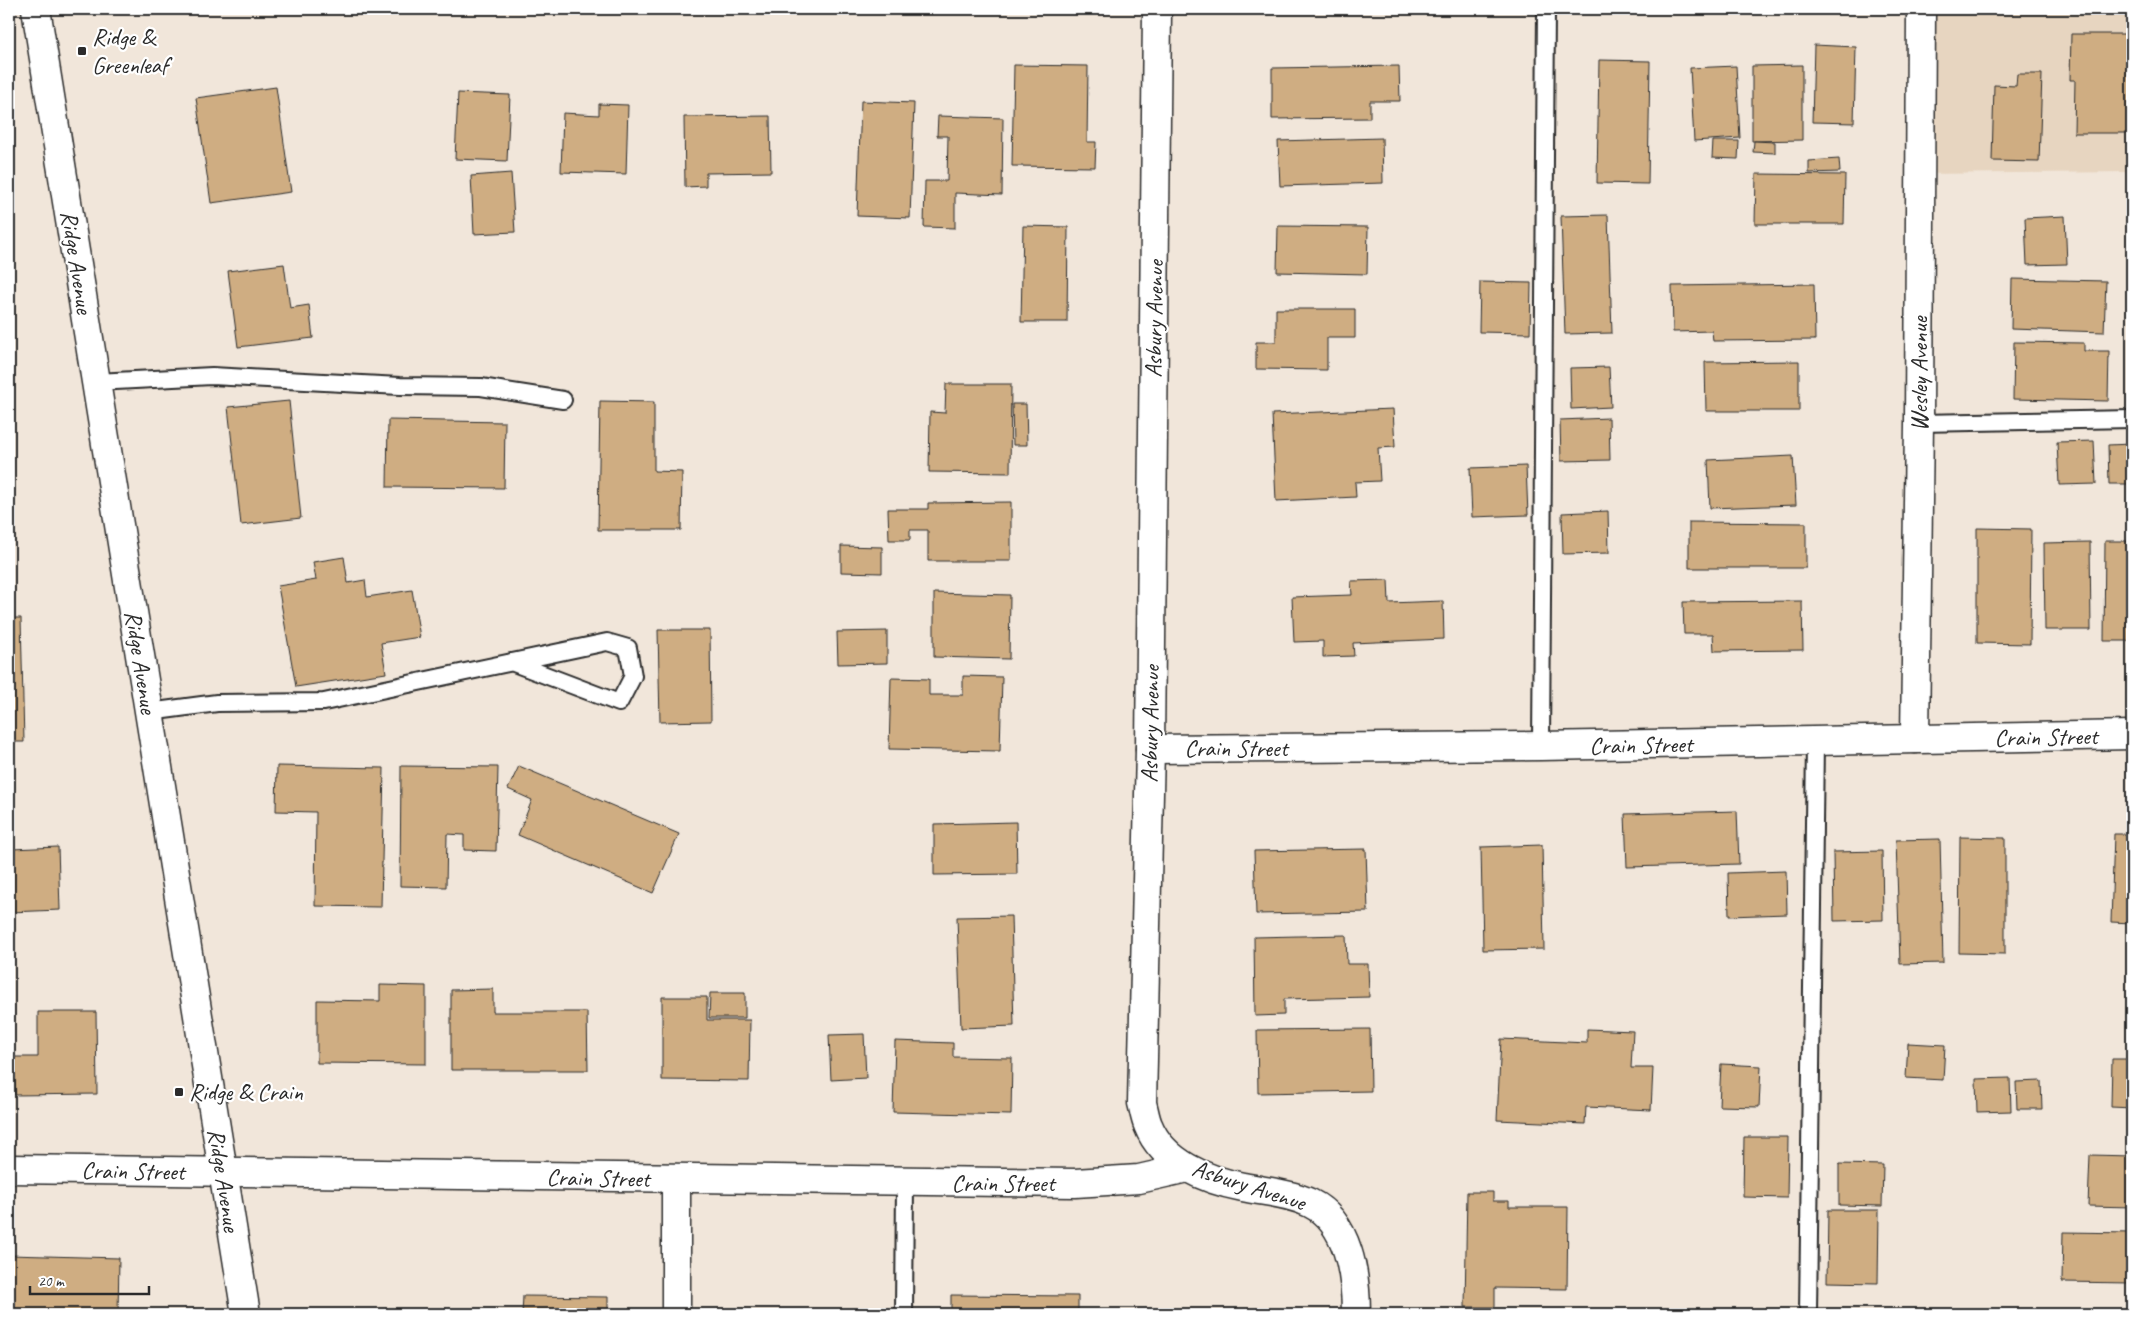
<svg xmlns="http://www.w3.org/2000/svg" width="2141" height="1323" viewBox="0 0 2141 1323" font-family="Caveat,sans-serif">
<rect width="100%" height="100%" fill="#f1e6da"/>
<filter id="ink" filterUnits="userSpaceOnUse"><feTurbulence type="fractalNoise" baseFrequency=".02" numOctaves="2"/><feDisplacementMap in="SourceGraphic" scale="10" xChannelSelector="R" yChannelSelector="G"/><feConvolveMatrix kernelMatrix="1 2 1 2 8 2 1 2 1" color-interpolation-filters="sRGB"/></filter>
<g filter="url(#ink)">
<!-- built -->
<polygon fill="#e7d5c0" points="1921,9 2132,9 2132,172 1920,174"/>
<!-- building -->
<g fill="#cfad82" stroke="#2b2b2b">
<polygon points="2071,34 2132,34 2132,133 2074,133 2075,80 2070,80"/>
<polygon points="1814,45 1856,47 1854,123 1812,122"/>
<polygon points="1599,60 1650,61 1648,184 1597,183"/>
<polygon points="1014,65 1088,66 1087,142 1096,142 1095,167 1012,166"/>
<polygon points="1802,65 1802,140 1752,141 1752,66"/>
<polygon points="1399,66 1400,101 1370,101 1370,118 1272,119 1272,68"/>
<polygon points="1736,66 1740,138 1694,141 1690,68"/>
<polygon points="2017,74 2042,74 2039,162 1992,161 1994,85 2016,86"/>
<polygon points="276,87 291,192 211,203 196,98"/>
<polygon points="458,93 510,95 507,161 455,159"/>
<polygon points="861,101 914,103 910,218 857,216"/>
<polygon points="599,104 628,105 626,174 561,172 563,113 599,115"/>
<polygon points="770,116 771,172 706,173 706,186 685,187 684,117"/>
<polygon points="938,116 1003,118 1002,195 955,193 955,228 924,227 925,181 947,181 948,136 937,136"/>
<polygon points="1382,138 1383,183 1280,186 1278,141"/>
<polygon points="1713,141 1739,141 1738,159 1712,158"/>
<polygon points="1754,141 1775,142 1775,153 1753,152"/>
<polygon points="1839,159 1840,172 1809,173 1809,161"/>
<polygon points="511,173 515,232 474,234 471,176"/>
<polygon points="1756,174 1845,175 1844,224 1755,224"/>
<polygon points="1608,215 1612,333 1565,334 1561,216"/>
<polygon points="2065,216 2067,264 2027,265 2025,218"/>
<polygon points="1023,226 1068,227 1067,322 1021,322"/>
<polygon points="1278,226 1368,227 1367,274 1277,272"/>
<polygon points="284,264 290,308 309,305 313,338 238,347 228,271"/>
<polygon points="2012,279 2106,281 2104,332 2011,329"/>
<polygon points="1480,282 1531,283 1530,333 1479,332"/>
<polygon points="1814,284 1815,340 1713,341 1712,331 1673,332 1672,286"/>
<polygon points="1276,309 1355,309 1355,338 1327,338 1327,370 1256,369 1256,342 1276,342"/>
<polygon points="2014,342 2084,343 2084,351 2109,351 2108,401 2013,399"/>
<polygon points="1799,361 1799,411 1706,411 1705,362"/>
<polygon points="1609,367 1611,407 1571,409 1570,368"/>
<polygon points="946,384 1011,384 1010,473 929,472 930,412 945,413"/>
<polygon points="289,401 301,518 241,525 228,407"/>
<polygon points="600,401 654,402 654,471 682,472 681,530 598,530"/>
<polygon points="1012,404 1026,404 1027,445 1013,445"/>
<polygon points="1393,409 1395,447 1378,448 1380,481 1355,482 1356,497 1276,501 1272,414"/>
<polygon points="1609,418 1610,460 1561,461 1560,420"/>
<polygon points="388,420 505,422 504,488 387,487"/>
<polygon points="2094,441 2096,484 2059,485 2057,442"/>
<polygon points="2132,444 2132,484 2109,484 2108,445"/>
<polygon points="1793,456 1796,505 1710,508 1708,460"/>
<polygon points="1526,466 1528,515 1472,517 1470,468"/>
<polygon points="1011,502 1011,561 928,561 928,530 910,530 910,540 889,540 888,509 928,509 928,503"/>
<polygon points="1608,511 1609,553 1563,554 1562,513"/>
<polygon points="1689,522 1806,523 1806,568 1689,568"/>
<polygon points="1977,528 2031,529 2030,644 1977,643"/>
<polygon points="2105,541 2132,541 2132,641 2104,641"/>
<polygon points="2090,542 2091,630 2045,630 2044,543"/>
<polygon points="841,546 882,547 882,573 841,572"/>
<polygon points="344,557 348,583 365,580 367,597 412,590 420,637 381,643 386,673 296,687 278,586 316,580 313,562"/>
<polygon points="1388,580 1389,603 1443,601 1444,639 1353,643 1354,656 1323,657 1323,641 1294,642 1292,597 1352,595 1351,581"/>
<polygon points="934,593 1010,595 1009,659 934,657"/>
<polygon points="1802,601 1803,650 1714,651 1713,634 1684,634 1683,602"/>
<polygon points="9,618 21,618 24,742 9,742"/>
<polygon points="658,630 710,630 711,721 660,722"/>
<polygon points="887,631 887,663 838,664 837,632"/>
<polygon points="963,676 1002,677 1000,751 889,749 891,678 929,679 929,695 963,695"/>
<polygon points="277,766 384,768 381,907 315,906 316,812 276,811"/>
<polygon points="401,766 498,767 496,851 464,850 464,835 447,834 446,887 400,886"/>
<polygon points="519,766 679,834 653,893 518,835 532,800 508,789"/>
<polygon points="1737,811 1739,864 1627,867 1625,814"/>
<polygon points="9,822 11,822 12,849 58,847 60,910 9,912"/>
<polygon points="1016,822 1017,874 934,875 934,824"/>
<polygon points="2114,834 2132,834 2132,923 2111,922"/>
<polygon points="1960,837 2005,838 2005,954 1959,953"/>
<polygon points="1940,839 1943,963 1900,964 1896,840"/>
<polygon points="1542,845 1544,949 1483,950 1481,847"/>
<polygon points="1366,849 1368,912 1256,914 1254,851"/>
<polygon points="1882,851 1883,920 1834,921 1833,852"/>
<polygon points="1786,871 1787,914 1729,916 1728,873"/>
<polygon points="1011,916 1014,1026 961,1028 957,917"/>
<polygon points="1346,935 1347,964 1368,964 1369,997 1284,999 1284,1015 1255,1016 1254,937"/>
<polygon points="380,985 426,986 426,1064 317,1063 317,1000 380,1001"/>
<polygon points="493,989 493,1012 587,1012 588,1070 451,1070 451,990"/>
<polygon points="710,993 745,993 745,1018 709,1018"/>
<polygon points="662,997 707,997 707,1020 750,1020 749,1081 662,1080"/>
<polygon points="38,1012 96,1012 97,1094 15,1095 14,1057 38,1057"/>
<polygon points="1370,1029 1371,1091 1258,1093 1257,1030"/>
<polygon points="1587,1029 1633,1031 1631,1068 1653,1068 1651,1110 1586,1107 1585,1124 1497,1120 1501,1039 1587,1043"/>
<polygon points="864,1034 866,1078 831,1080 829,1035"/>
<polygon points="895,1041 953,1043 953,1057 1012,1058 1011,1115 893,1112"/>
<polygon points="1908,1043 1945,1045 1943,1080 1906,1078"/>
<polygon points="2112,1059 2132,1059 2132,1108 2111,1107"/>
<polygon points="1721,1064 1761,1066 1759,1107 1719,1106"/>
<polygon points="2010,1078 2011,1111 1977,1112 1976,1079"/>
<polygon points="2041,1081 2042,1109 2017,1109 2016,1082"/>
<polygon points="1744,1137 1788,1137 1787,1198 1743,1197"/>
<polygon points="2090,1155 2132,1156 2132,1207 2088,1206"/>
<polygon points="1839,1164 1883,1165 1882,1206 1839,1205"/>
<polygon points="1467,1192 1493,1192 1493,1201 1509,1201 1509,1207 1568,1207 1567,1289 1495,1288 1495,1307 1465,1307"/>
<polygon points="1828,1210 1879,1210 1878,1283 1827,1282"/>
<polygon points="2063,1232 2132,1233 2132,1283 2062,1282"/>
<polygon points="9,1255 119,1258 118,1314 9,1312"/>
<polygon points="951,1295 1078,1296 1078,1314 951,1314"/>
<polygon points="523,1296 608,1297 608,1314 522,1314"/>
</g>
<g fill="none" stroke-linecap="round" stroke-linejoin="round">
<!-- lane casing -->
<g stroke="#2b2b2b" stroke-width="20">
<g id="lane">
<polyline points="96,382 212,376 400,386 481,387 563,400"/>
<polyline points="1919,423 2132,419"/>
<polyline points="149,712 217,703 324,702 607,642 628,648 633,676 619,703 511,662"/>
<polyline points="1541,746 1546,9"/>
<polyline points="904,1314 905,1182"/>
<polyline points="1808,1314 1815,742"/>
</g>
</g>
<!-- street casing -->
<g stroke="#2b2b2b" stroke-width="31">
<g id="street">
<polyline points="1915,739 1919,423 1921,9"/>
<polyline points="1150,749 1541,746 2132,735"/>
<polyline points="9,1169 1075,1183 1139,1179 1187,1168"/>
<polyline points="676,1179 676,1314"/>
</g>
</g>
<!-- secondary casing -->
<g stroke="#2b2b2b" stroke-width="31">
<g id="secondary">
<polyline points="36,9 246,1314"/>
<path d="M1157 9 1150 749 1142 1103C1144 1110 1145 1118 1148 1125 1163 1163 1206 1180 1243 1187 1266 1192 1289 1193 1310 1203 1349 1222 1356 1276 1356 1314"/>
</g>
</g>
<!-- lane -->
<use href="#lane" stroke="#fff" stroke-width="16"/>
<!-- street -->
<use href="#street" stroke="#fff" stroke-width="28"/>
<!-- secondary -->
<use href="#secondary" stroke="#fff" stroke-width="28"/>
</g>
</g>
<!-- markers -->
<g fill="#2b2b2b" stroke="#fff" stroke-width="2">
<rect x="77" y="46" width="10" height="10" rx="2.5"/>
<rect x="174" y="1087" width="10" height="10" rx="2.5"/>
</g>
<g text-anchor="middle" stroke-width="4.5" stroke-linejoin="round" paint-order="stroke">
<!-- poi labels -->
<g font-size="24" fill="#2b2b2b" stroke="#fff" text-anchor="start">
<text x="92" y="45">Ridge &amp;<tspan x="92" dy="28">Greenleaf</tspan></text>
<text x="189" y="1100">Ridge &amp; Crain</text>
</g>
<!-- street labels -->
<g font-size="24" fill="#2b2b2b" stroke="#fff">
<text transform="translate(77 262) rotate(81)" y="8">Ridge Avenue</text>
<text transform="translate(1154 319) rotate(-89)" y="8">Asbury Avenue</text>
<text transform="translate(1919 374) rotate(-90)" y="8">Wesley Avenue</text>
<text transform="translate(141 662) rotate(81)" y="8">Ridge Avenue</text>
<text transform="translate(1150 724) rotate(-89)" y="8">Asbury Avenue</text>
<text transform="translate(2046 737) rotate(-1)" y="8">Crain Street</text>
<text transform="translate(1641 745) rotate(-1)" y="8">Crain Street</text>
<text x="1236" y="756">Crain Street</text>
<text transform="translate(133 1171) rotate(1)" y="8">Crain Street</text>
<text transform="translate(598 1178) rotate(1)" y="8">Crain Street</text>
<text transform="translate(224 1180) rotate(81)" y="8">Ridge Avenue</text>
<text x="1003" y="1191">Crain Street</text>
<text transform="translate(1249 1185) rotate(18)" y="8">Asbury Avenue</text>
</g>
</g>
<!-- margin -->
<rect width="2141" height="1323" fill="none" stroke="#fff" stroke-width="30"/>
<rect x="15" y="15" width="2111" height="1293" fill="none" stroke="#2b2b2b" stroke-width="2" filter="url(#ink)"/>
<!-- scale -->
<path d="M30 1286v8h119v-8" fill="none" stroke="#2b2b2b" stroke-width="2.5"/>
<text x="38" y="1286" font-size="15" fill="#2b2b2b" stroke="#ffffff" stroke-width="4" paint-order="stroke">20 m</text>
</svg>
